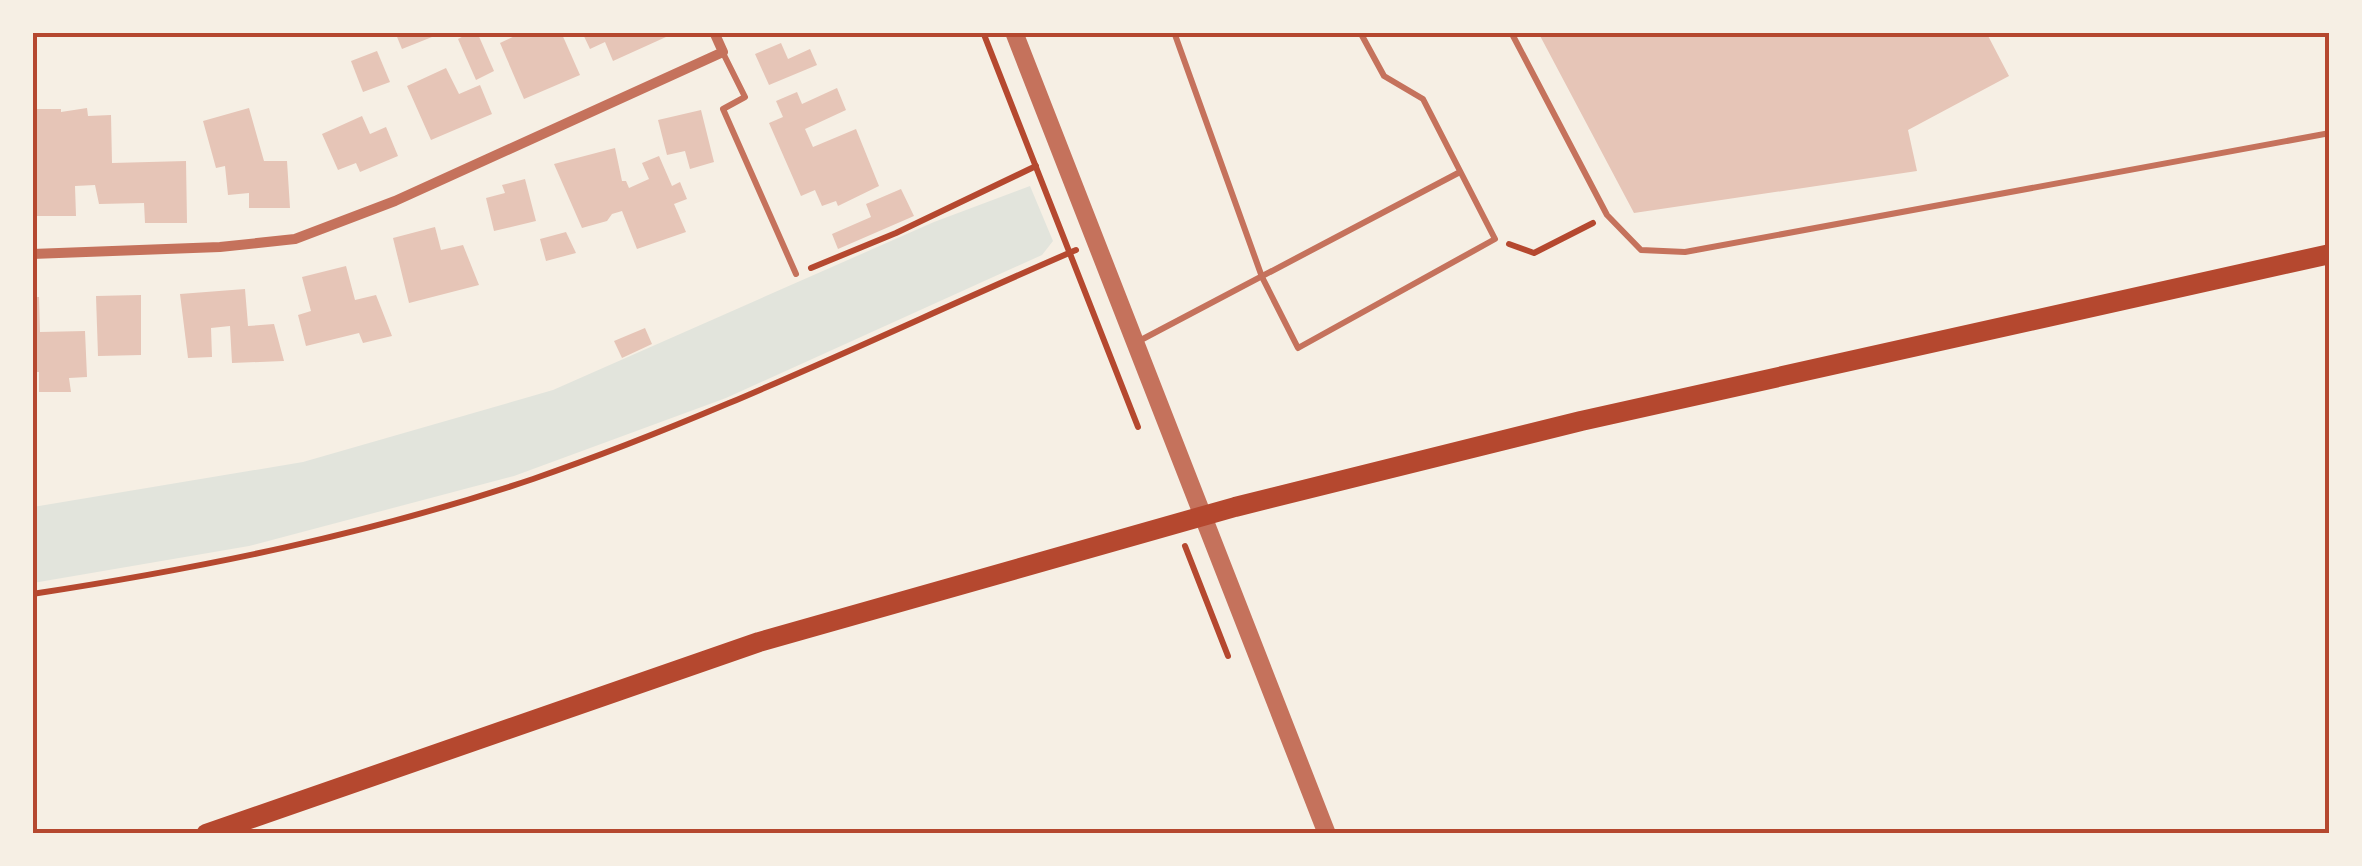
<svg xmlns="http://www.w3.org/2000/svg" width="2362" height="866" viewBox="0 0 2362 866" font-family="Jost,sans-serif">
<rect width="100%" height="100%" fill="#f6efe4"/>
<!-- green -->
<polygon fill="#e2e4dc" points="1030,186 1053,241 1042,255 726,398 514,476 249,546 33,583 33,507 303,462 553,390 934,222"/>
<!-- building -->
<g fill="#e6c5b7">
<polygon points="395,32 430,32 432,37 402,49"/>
<polygon points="471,32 477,32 494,71 476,80 458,39"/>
<polygon points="523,32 561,32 580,75 524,99 500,43"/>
<polygon points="582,32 677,32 613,61 605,42 590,49"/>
<polygon points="1538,32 1986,32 2009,76 1908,130 1917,171 1634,213"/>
<polygon points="781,43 788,59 810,49 817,65 769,85 755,54"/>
<polygon points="377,51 390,82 363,92 351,61"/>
<polygon points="446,68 459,94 480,85 492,114 431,140 407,86"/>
<polygon points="837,88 846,110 805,129 813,147 856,129 879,186 838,206 836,201 822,206 815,190 801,196 769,123 783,117 776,101 797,92 802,104"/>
<polygon points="87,108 88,116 111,115 112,163 186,161 187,223 145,223 144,203 99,204 95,185 75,186 76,216 35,216 32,122 37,122 36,109 61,109 61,112"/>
<polygon points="249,108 264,161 287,161 290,208 249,208 249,193 228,195 225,166 216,168 203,121"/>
<polygon points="701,110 714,162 690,169 685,151 667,155 658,120"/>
<polygon points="362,116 370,134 386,127 398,156 360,172 356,163 338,170 322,134"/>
<polygon points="615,148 622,181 626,181 629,188 649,179 642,163 659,156 672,186 680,182 687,199 674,204 686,232 637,249 622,211 612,214 607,221 582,228 554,164"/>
<polygon points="525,179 536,221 494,231 486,198 505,193 502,185"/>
<polygon points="901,189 914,216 838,249 832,234 871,217 866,204"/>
<polygon points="435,227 441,250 463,245 479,285 409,303 393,238"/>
<polygon points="566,232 576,253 546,261 540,239"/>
<polygon points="346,266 355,300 376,295 392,336 363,343 359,333 306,346 298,315 311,311 302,277"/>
<polygon points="245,289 248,326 274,324 284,361 232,363 230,326 211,328 212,357 188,358 180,294"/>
<polygon points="141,295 141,355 98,356 96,296"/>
<polygon points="32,297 39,297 40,332 85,331 87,377 69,378 71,392 39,392 39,372 32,372"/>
<polygon points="645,328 652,344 622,358 614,341"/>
</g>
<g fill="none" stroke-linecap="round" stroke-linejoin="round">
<!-- path -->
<g stroke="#b5482f" stroke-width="6">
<polyline points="983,32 1138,427"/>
<polyline points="1509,244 1534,253 1593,223"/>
<polyline points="811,268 896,233 1036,166"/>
<polyline points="1185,546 1228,656"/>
<path d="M32 594C202 568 370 534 533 479 719 415 895 328 1076 250"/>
</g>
<!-- service -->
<g stroke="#c5725c" stroke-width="6">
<polyline points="1174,32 1262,277 1298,348 1495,239 1423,99 1384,76 1360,32"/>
<polyline points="1511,32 1607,215 1641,250 1685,252 2330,133"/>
<polyline points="723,53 745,97 723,109 796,274"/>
<polyline points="1139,341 1460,172"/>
</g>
<!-- minor -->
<polyline stroke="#c5725c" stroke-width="10" points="32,254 220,247 295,239 395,201 723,52 714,32"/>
<!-- tertiary -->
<polyline stroke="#c5725c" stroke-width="18" points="1014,32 1327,834"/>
<!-- primary -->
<polyline stroke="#b5482f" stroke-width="20" points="206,834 759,642 1235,507 1581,421 2330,254"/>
</g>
<!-- border -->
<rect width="2362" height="866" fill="none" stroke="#f6efe4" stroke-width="70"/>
<rect x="35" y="35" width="2292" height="796" fill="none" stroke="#b5482f" stroke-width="4"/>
</svg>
